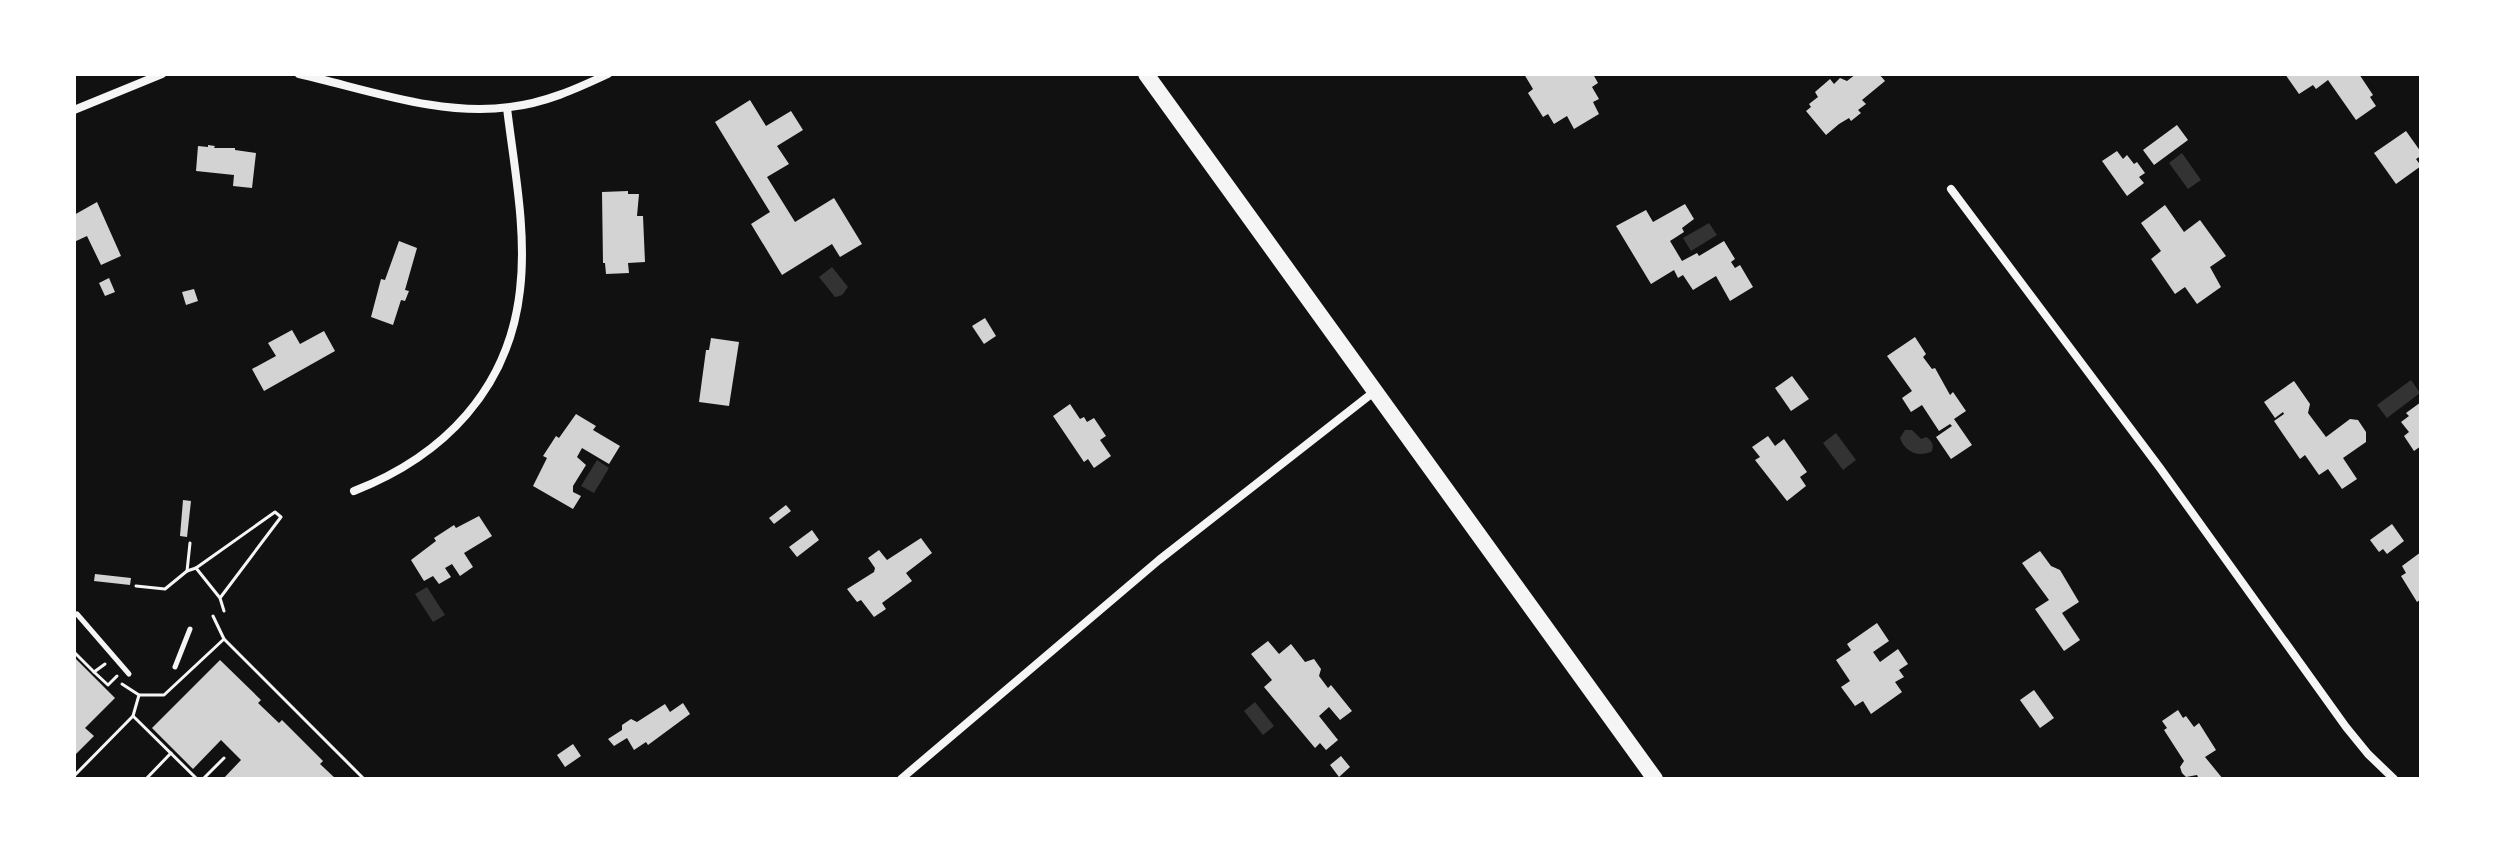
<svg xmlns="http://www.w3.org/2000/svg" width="2495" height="853" viewBox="0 0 2495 853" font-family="'Source Sans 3',sans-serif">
<rect width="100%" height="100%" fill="#111"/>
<!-- water -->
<g fill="#333">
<polygon points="2182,153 2201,180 2188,189 2169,163"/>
<polygon points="1709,223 1717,235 1691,251 1683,238"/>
<path d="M832 267 848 287C843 293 844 296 835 297L819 277Z"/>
<polygon points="2411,380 2420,393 2387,418 2377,405"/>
<path d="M1912 430 1921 439 1926 437C1932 440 1935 447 1931 452 1917 457 1905 452 1900 438L1905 430Z"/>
<polygon points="1836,433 1856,460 1843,470 1823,443"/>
<polygon points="597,460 609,468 594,493 581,486"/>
<polygon points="427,587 445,615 433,622 415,594"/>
<polygon points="1255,702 1274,726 1263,735 1244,711"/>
</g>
<!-- building -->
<g fill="#d3d3d3">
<polygon points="1524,74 1593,74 1598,83 1592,87 1599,99 1593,102 1599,114 1574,129 1567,116 1554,124 1548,114 1543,117 1528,93 1533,89"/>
<polygon points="1856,74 1879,74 1885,81 1862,100 1866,104 1858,110 1861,113 1851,121 1849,118 1839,124 1826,135 1806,111 1811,107 1809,104 1818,97 1815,92 1830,79 1834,84 1840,78 1847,81"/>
<polygon points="2285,74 2359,74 2373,95 2370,97 2376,106 2356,120 2328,80 2316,89 2313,85 2299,94"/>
<polygon points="750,100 766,126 791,111 803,130 777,146 789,164 767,177 795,222 834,198 862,244 840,257 832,244 782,275 751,224 770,212 715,122"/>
<polygon points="2177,125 2188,140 2154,165 2143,150"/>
<polygon points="2406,131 2421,152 2421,156 2416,159 2421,166 2396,184 2374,153"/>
<polygon points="208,145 215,146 214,148 235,148 235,150 256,153 252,188 233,186 234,175 196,171 198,146 208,147"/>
<polygon points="2117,151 2123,159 2127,155 2134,164 2137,162 2145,173 2139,177 2144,183 2127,196 2102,161"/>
<polygon points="628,191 628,194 639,194 637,216 643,216 645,262 628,263 629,273 606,274 605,263 603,263 602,192"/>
<polygon points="97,202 121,256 101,265 87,236 74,242 74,215"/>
<polygon points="1685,204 1694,219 1682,228 1684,232 1670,241 1682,261 1697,253 1699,256 1724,241 1735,259 1731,262 1735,268 1740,265 1753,287 1730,301 1716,276 1693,290 1683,275 1678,278 1674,270 1651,284 1616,226 1646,210 1653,222"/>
<polygon points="2165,205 2184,232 2200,220 2226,256 2210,267 2221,287 2197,304 2185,287 2175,294 2151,259 2161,251 2141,223"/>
<polygon points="399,241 417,248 405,290 409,291 405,301 401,300 393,325 371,317 381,279 385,280"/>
<polygon points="109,278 115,292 105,296 99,283"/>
<polygon points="194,289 198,301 186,305 182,292"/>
<polygon points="985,318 996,336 984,344 972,326"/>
<polygon points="292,330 300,344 324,331 335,351 264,391 252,369 276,356 268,343"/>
<polygon points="1915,337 1926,354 1923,357 1932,369 1935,368 1950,395 1953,392 1966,411 1954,419 1972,445 1951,459 1936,437 1952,426 1950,424 1939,431 1922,405 1911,412 1902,398 1912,391 1887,356"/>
<polygon points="711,338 739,342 729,406 699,402 706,350 709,350"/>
<polygon points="1792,376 1809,399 1791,411 1775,388"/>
<polygon points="2294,381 2310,404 2308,413 2326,437 2350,419 2358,420 2366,432 2366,442 2343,458 2357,479 2342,489 2328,469 2319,475 2305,455 2300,459 2274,421 2284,414 2283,412 2275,418 2264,402"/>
<polygon points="2421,402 2421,446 2414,451 2404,436 2409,432 2401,422 2409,416 2406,413"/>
<polygon points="1070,404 1080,419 1084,417 1087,422 1094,418 1106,436 1100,440 1111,456 1094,468 1088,459 1084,462 1053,416"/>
<polygon points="576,414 596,426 593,430 620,446 609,464 582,448 577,457 586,465 573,486 573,492 581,496 573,509 533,486 547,458 543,456 556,436 559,438"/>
<polygon points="1768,436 1775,446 1784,439 1807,472 1800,477 1806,486 1787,501 1755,460 1760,457 1752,447"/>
<polygon points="183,500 191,501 187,537 180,536"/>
<polygon points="786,505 791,511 774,524 769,518"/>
<polygon points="479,516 492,536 464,553 473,567 460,576 452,564 445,568 451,577 439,584 433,576 424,581 411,560 436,541 434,538 454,525 456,528"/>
<polygon points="2392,524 2404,541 2387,554 2383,549 2379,552 2370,540"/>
<polygon points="812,530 819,540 797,557 789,547"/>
<polygon points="921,538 932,553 906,573 912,581 882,603 886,609 874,617 861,600 857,602 847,589 874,572 875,568 868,558 879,550 887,560"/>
<polygon points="2040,551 2051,566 2060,570 2079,602 2062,613 2080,640 2064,651 2035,609 2049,600 2022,563"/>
<polygon points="2421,552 2421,599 2417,602 2401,576 2406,573 2402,566"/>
<polygon points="95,574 131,578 130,585 94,581"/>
<polygon points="1877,623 1889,641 1873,652 1880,662 1898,649 1908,664 1899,670 1904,677 1895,682 1902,692 1871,714 1863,701 1855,706 1841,687 1850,681 1836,660 1851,650 1847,644"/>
<polygon points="1268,641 1279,654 1291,644 1305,662 1314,659 1321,669 1319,676 1328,688 1331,685 1352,711 1340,720 1329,707 1319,716 1338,740 1326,750 1320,743 1315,748 1264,687 1272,680 1251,654"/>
<polygon points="74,657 115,698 85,728 94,736 74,756"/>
<polygon points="220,660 261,700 258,703 279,723 282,720 323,761 320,764 336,779 223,779 241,760 221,740 193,769 152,728"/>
<polygon points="2034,690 2054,718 2040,728 2020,700"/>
<polygon points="683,703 690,714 648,745 646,742 634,750 627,738 614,746 608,739 622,730 622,725 631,719 637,722 665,704 670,712"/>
<polygon points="2178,710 2183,718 2186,716 2194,727 2199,723 2216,750 2205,757 2223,779 2199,779 2197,775 2186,777 2182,773 2180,767 2184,761 2164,730 2167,728 2162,721"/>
<polygon points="573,744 581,756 565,767 557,755"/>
<polygon points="1341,756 1350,767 1339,777 1330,765"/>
</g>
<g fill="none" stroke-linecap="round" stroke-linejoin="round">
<!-- path -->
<g stroke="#f5f5f5" stroke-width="3">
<polyline points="187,571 190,543"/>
<polyline points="136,586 165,589 187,571 196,568"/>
<polyline points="220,598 281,517 275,512 196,568 220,598 224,611"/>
<polyline points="213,616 224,639 364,779"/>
<polyline points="74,652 94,672"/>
<polyline points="105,664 94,672 108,685 117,676"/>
<polyline points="122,684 139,695 164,695 224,639"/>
<polyline points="133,716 197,779"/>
<polyline points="74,776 133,716 139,695"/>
<polyline points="146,779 171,753"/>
<polyline points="203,779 224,758"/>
</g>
<!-- service -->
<g stroke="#f5f5f5" stroke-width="5">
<polyline points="77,614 129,674"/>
<polyline points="175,667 190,629"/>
</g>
<!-- minor -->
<g stroke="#f5f5f5" stroke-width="8">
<path d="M299 74C366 89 441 117 510 107 545 103 576 89 608 74"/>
<polyline points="74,110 162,74"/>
<polyline points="1951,189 2160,468 2346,727 2368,754 2394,779"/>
<path d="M354 491C444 456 509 389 520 290 527 231 514 167 507 108"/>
<polyline points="901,779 1159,560 1375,391"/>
</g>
<!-- primary -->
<polyline stroke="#f5f5f5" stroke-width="16" points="1146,74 1655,779"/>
</g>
<!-- border -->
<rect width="2495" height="853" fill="none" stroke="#ffffff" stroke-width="152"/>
</svg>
